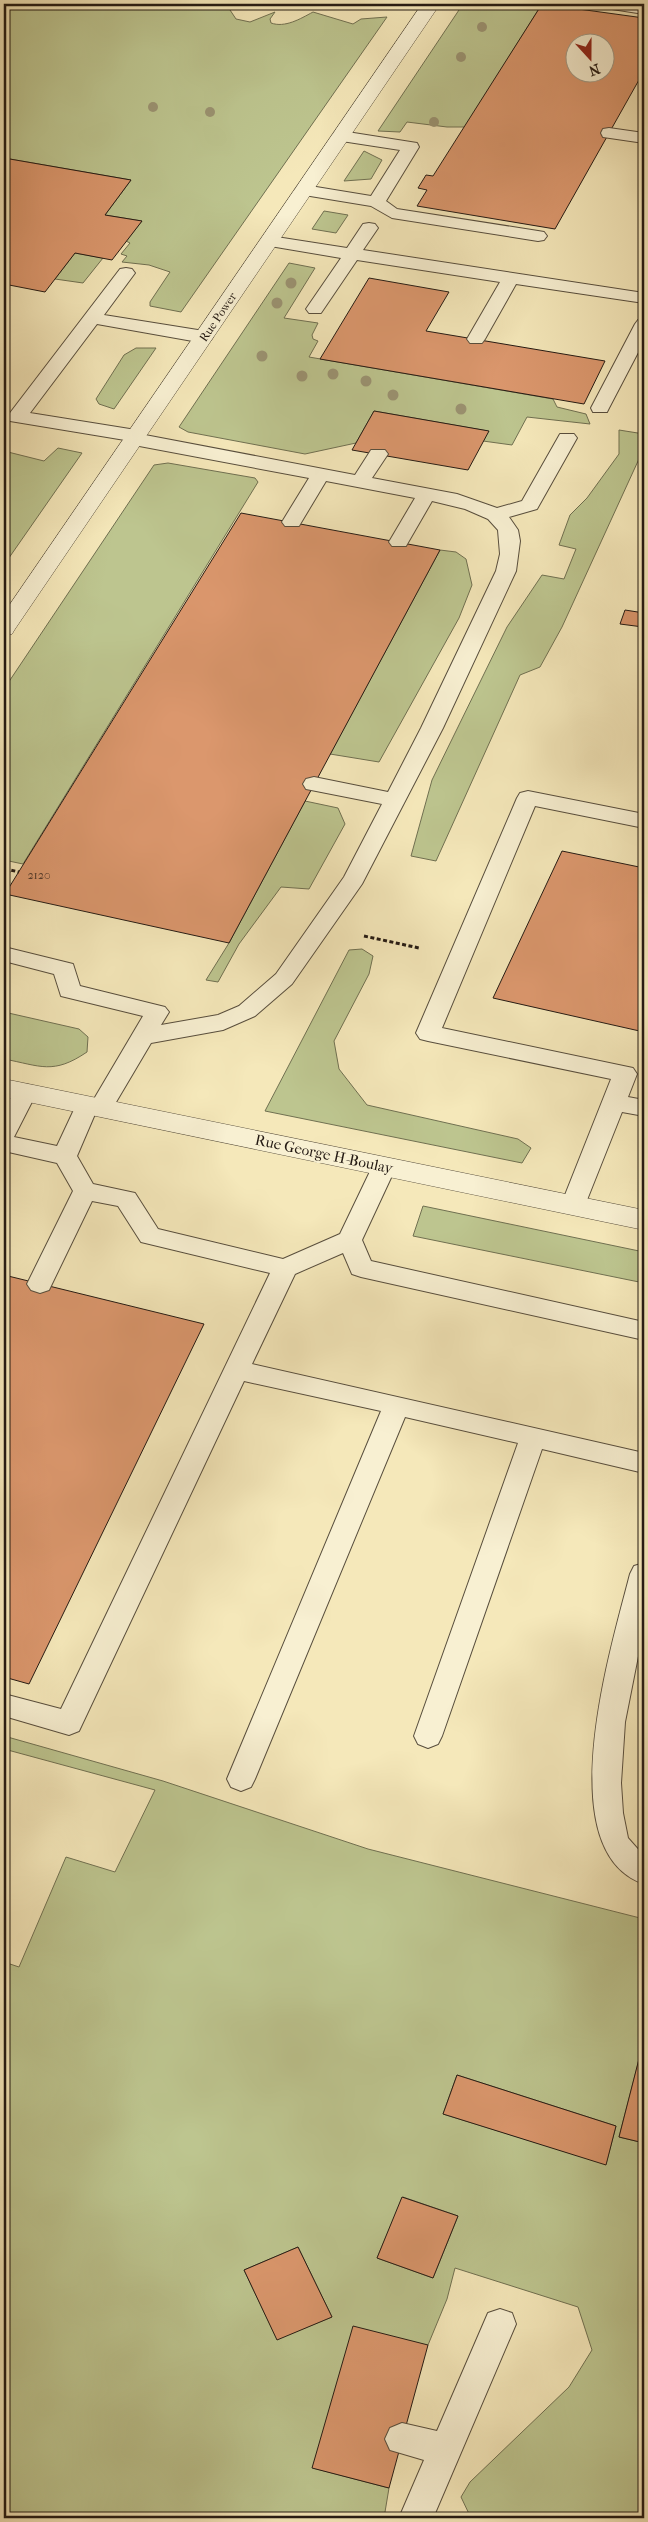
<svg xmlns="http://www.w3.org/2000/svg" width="648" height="2522" viewBox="0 0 648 2522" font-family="'IM FELL French Canon',serif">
<rect width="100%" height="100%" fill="#f5e8ba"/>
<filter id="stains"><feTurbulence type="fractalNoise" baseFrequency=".004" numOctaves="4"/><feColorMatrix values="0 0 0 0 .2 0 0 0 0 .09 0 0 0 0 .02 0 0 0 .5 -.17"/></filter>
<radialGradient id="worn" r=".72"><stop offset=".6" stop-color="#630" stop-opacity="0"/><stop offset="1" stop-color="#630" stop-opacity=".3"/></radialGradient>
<!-- green -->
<g fill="#bdc58f" stroke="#707051" fill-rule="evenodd">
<path d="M13 4H226L236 19 250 22 275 12 270 19 271 23C285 28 300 19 313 12L353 24 361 19 387 17 181 312 150 306V302L170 272 149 265 122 262 127 256 121 254 130 243 126 241 142 221 105 215 131 180 4 158V15Z"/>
<polygon points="463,4 542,4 465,127 447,127 407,122 400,132 378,131"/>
<polygon points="364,151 382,160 371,179 344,181"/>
<polygon points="324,211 348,215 336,233 312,229"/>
<polygon points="75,253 103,258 83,283 55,279"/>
<polygon points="289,263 315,268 284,318 318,323 312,335 313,339 318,341 309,357 553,399 557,407 586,414 590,424 527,417 512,445 483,441 488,431 374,411 356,443 305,454 188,432 179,427"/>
<polygon points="136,348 156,348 114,409 99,404 96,399 124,355"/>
<polygon points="619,430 644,434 644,448 562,627 540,667 520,675 436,861 411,856 432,780 507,627 542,575 564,579 576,549 559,545 570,515 587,498 619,454"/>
<polygon points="58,448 82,453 4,565 4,451 44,461"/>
<polygon points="168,463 255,478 258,482 23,864 4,860 4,689 154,465"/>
<polygon points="440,550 456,552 466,559 472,585 459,618 379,762 330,754"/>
<polygon points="305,801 338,808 345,824 309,889 281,887 239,944 218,982 206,980 229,943"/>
<polygon points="362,949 373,956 369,974 334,1041 339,1069 367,1105 518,1139 531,1148 522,1163 265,1111 349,950"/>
<path d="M4 1012 79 1029 88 1037 87 1052C53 1075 41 1066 4 1059Z"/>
<polygon points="423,1206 644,1252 644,1283 413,1236"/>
<path d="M4 1736 163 1781 368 1849 644 1919V2052H641L619 2137 644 2143V2518H471L461 2497 470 2482 569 2387 592 2350 578 2307 455 2268 447 2299 428 2345 313 2468 389 2488 384 2518H4V1962L19 1967 66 1857 115 1872 155 1790 4 1749ZM457 2075 616 2126 606 2164 443 2114ZM403 2197 458 2216 433 2278 377 2258ZM298 2247 332 2317 277 2339 244 2270Z"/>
</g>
<!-- building -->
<g fill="#db976d" stroke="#241a13" fill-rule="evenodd">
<path d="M542 4 644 18V71L555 229 417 206 427 190 418 188 426 175 433 176ZM576 42H606V72H576Z"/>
<polygon points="4,158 131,180 105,215 142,221 112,260 75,253 45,292 4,284"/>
<polygon points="369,278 449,292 426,331 605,361 584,404 320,359"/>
<polygon points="374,411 489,431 468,470 352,450"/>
<polygon points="241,513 440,550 229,943 5,894"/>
<polygon points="625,610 644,613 643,627 620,624"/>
<polygon points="562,851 644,868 644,1032 493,998"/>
<polygon points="4,1275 204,1324 29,1684 4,1677"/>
<polygon points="641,2051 644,2052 644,2143 619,2137"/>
<polygon points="457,2075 616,2126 606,2165 443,2114"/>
<polygon points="402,2197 458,2216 433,2278 377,2258"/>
<polygon points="298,2247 332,2317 277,2340 244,2270"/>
<polygon points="353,2326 428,2345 389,2488 312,2468"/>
</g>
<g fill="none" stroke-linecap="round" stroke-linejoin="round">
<!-- service casing -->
<g stroke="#584e3d" stroke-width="2">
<g id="service">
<polygon points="604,4 644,4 644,14 612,9"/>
<polygon points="609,128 644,133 644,143 603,137 601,133 603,129"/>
<polygon points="341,131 417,143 419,147 386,201 397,209 538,231 544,232 547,236 544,240 538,241 392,218 371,206 298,194 295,190 298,186 304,185 371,196 400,150 335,140 333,136 335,132"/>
<polygon points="369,223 375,224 378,228 363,250 644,293 644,303 516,284 485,339 482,343 470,343 467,339 500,282 357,260 321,313 309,313 306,309 341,258 270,246 264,245 261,241 264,237 270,236 347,248 363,224"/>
<polygon points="126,268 132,269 135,273 104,315 204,331 210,333 213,337 210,341 204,343 97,324 30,413 136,430 143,432 145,435 355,475 371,450 385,450 388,454 372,478 457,494 497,508 522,501 560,434 574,434 577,438 537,509 509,517 518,530 520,541 516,571 443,728 362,884 292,984 255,1016 223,1030 151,1043 109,1114 101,1116 95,1114 77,1156 93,1184 135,1193 158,1229 283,1259 340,1234 375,1161 384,1158 393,1161 396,1167 362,1240 371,1261 644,1322 644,1340 361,1277 352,1274 343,1253 295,1274 252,1364 644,1453 644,1473 542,1449 442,1736 438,1744 428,1748 418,1744 414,1736 518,1443 405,1417 255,1779 251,1787 241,1791 231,1787 227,1779 381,1411 244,1381 79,1731 69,1735 4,1716 4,1694 61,1709 270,1273 141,1242 118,1206 92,1201 49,1290 40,1293 31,1290 27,1284 73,1191 57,1163 4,1151 4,1110 17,1086 25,1084 33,1086 37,1092 14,1137 57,1146 79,1099 87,1097 94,1099 143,1016 61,996 54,974 4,961 4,947 73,964 80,986 165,1007 169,1012 161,1025 218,1015 239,1006 276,974 344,877 382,804 306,789 303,784 306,779 314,777 388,792 421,728 496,571 500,554 498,530 488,519 465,509 432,501 406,546 392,546 389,542 415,498 326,481 299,526 285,526 282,522 309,478 134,445 125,440 10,421 8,417 10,413 120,269"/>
<polygon points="644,319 644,341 609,408 607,412 593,412 591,408 635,324 638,320"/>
<polygon points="528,791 644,814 644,828 535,806 442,1028 633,1068 637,1074 628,1097 644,1100 644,1116 622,1112 585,1205 582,1211 573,1214 564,1211 561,1205 611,1079 428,1041 420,1039 416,1033 517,798 520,793"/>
<path d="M644 1563V1626L625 1722 621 1783 623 1813 628 1838 644 1856V1884C548 1851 612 1645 630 1574L634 1566Z"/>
<polygon points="500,2309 512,2313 516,2324 433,2518 399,2518 424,2460 390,2450 385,2439 390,2428 402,2423 437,2431 488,2313"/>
</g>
</g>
<!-- minor casing -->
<g stroke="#584e3d" stroke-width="1">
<g id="minor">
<polygon points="422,4 440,4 15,629 12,634 4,636 4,613"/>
<polygon points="4,1079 644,1210 644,1230 4,1097"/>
</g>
</g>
<!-- path -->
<g stroke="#241a13" stroke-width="3" stroke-dasharray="4 2.5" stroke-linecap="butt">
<polyline points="4,880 10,870 19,872"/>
<polyline points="364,936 419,948"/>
</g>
<!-- service -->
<use href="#service" fill="#f8f0d2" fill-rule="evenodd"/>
<!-- minor -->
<use href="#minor" fill="#f8f0d2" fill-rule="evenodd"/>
</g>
<!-- trees -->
<g fill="#9b9372">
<circle cx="482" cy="27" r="5"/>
<circle cx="461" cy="57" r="5"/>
<circle cx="153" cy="107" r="5"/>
<circle cx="210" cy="112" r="5"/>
<circle cx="434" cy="122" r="5"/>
<circle cx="291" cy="283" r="5.5"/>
<circle cx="277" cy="303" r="5.5"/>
<circle cx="262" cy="356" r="5.5"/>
<circle cx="333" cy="374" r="5.5"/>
<circle cx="302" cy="376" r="5.5"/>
<circle cx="366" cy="381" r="5.5"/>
<circle cx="393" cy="395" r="5.5"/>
<circle cx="461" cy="409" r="5.5"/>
</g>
<g text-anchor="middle" stroke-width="4" stroke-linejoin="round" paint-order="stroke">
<!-- far-street labels -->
<g font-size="12" fill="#241a13" stroke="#f8f0d2">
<text transform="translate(218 317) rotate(-56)" y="4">Rue Power</text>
</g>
<!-- number labels -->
<g font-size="12" fill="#52392a">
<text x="39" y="879">2120</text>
</g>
<!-- street labels -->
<g font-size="15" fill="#241a13" stroke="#f8f0d2">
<text transform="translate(324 1154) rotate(12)" y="5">Rue George H-Boulay</text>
</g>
</g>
<!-- margin -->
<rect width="648" height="2522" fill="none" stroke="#f5e8ba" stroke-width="20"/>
<rect x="5" y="5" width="638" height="2512" fill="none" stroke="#241a13" stroke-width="2.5"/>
<rect x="10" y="10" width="628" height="2502" fill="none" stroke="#241a13"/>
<!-- north arrow -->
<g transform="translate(590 58) rotate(159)"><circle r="24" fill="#f8f0d2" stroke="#a39a86"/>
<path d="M0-4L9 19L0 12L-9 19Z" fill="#8f2418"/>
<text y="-8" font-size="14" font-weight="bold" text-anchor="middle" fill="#241a13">N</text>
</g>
<rect width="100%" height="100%" filter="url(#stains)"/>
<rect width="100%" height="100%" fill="url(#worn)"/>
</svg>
